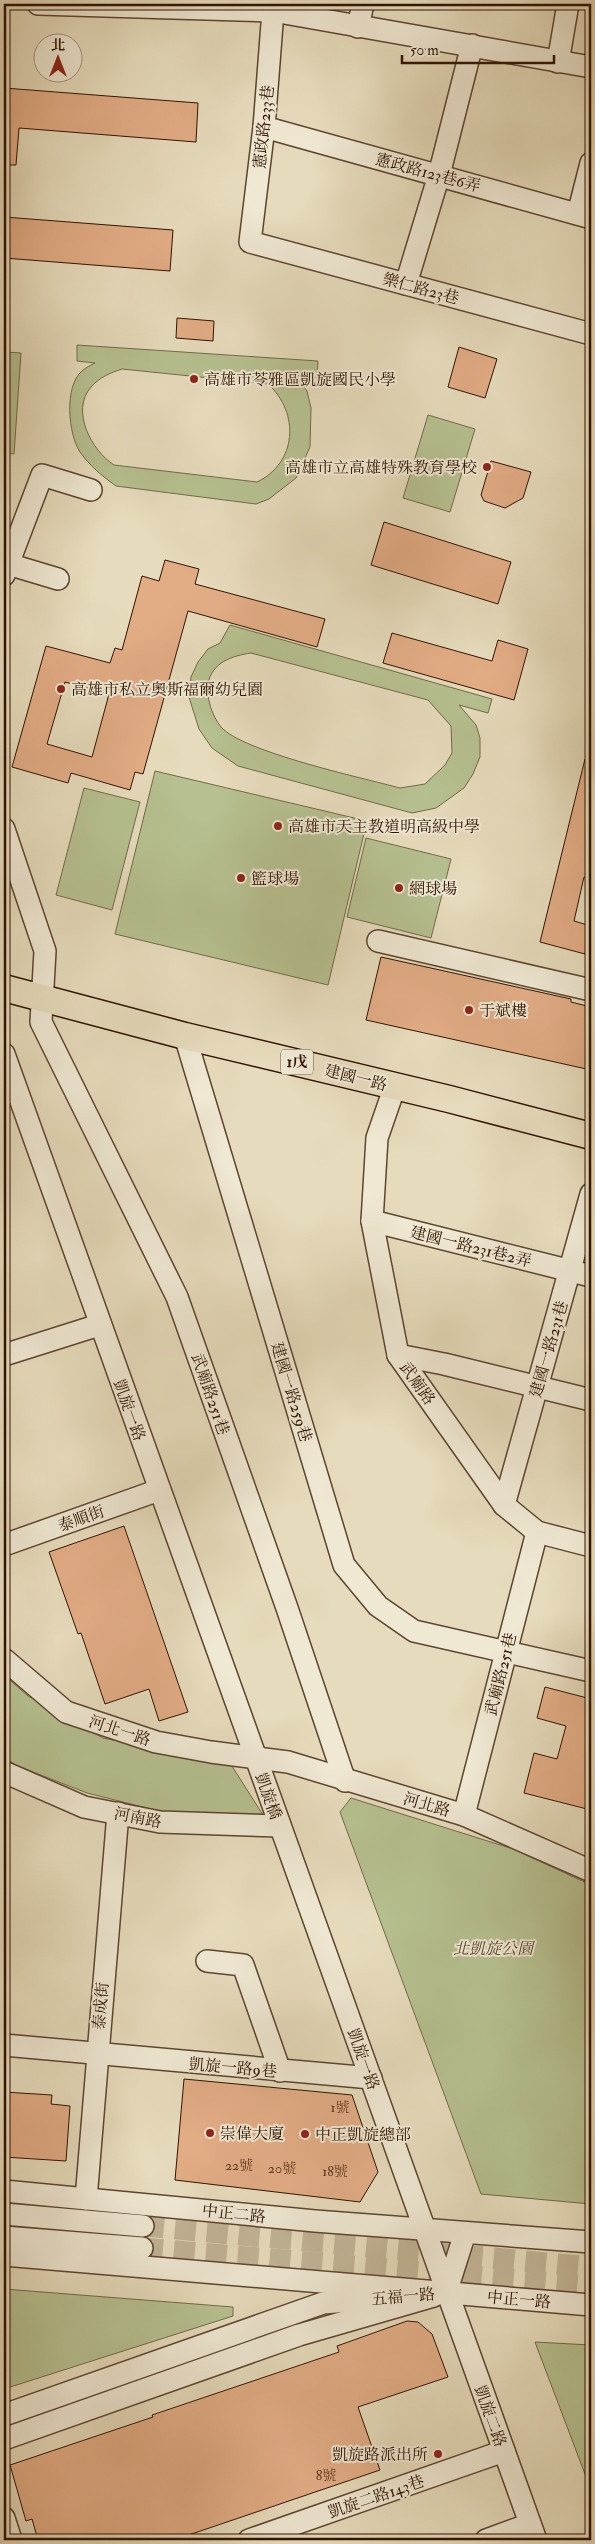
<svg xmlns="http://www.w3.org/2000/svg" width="595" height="2544" viewBox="0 0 595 2544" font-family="'IM FELL Double Pica','Noto Serif TC',serif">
<rect width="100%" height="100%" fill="#e6dbbc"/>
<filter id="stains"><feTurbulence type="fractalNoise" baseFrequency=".004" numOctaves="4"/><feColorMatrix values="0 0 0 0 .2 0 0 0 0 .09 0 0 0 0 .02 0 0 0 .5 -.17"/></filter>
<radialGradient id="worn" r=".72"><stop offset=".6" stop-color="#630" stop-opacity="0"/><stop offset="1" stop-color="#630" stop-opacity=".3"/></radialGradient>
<!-- green -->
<g fill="#b6c090" stroke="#726a48" fill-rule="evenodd">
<path d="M77 345 318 361 317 377 296 375 307 391 311 408 310 447 296 478 269 499 256 504 116 486C102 476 90 466 80 452 68 434 64 386 82 371 85 368 91 365 95 363L77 361ZM122 369 268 384C300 413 297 463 257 482L114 465C92 451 70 411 91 387 100 377 110 373 122 369Z"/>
<polygon points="4,352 21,353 14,454 4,453"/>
<polygon points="428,415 475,429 450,512 403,498"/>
<path d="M230 625 492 699 488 713 459 705 476 725 480 738V757L473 774 464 788 436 808 412 813 238 766 212 748 199 729 189 697 191 677 198 662 208 649 220 643ZM251 653 428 700 451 726 452 753 445 765 425 784 400 788C363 778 243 752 221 727 212 716 206 697 208 684 212 662 232 656 251 653Z"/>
<polygon points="155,771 367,821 328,985 115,934"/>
<polygon points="84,788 140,802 112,910 56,895"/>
<polygon points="366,838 451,859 431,938 347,917"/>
<polygon points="4,1675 28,1696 103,1738 230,1763 263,1815 159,1811 87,1793 15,1765 4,1756"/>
<polygon points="351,1798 513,1849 591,1885 591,2204 481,2194 340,1812"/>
<polygon points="4,2289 233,2307 233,2316 4,2389"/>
<polygon points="535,2342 591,2345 591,2490"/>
</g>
<!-- building -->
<g fill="#e2ac85" stroke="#2f1300" fill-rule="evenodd">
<polygon points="4,88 198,103 196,142 19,128 16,165 4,165"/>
<polygon points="4,217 173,230 170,271 4,258"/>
<polygon points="177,318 214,321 213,341 176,338"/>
<polygon points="459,347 497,359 485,398 448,387"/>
<polygon points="491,461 531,472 523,498 505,508 484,501 481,495"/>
<polygon points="384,522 511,562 498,604 371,565"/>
<path d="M165 560 199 569 195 584 325 619 317 647 188 611 143 774 135 772 130 790 71 773 68 783 12 767 46 646 110 663 115 648 122 650 142 576 159 581ZM65 682 109 694 92 757 47 744Z"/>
<polygon points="392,633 492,661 498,640 528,649 514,700 383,663"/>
<polygon points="585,759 591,760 591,879 584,877 574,921 591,926 585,954 540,942"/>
<polygon points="381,957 571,999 571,1002 591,1007 591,1070 366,1020"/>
<polygon points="124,1526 188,1712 159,1721 149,1689 105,1704 81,1633 78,1634 49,1552"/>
<polygon points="545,1687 591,1699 591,1810 524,1793 534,1753 557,1759 566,1726 537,1718"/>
<polygon points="184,2079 352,2095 378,2172 360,2202 175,2180"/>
<polygon points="4,2092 52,2095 51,2104 70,2106 66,2161 4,2157"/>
<polygon points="407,2321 418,2322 432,2334 448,2377 358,2407 380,2470 174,2540 38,2540 32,2519 26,2521 10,2465 153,2417 152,2415 339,2352 337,2346"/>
</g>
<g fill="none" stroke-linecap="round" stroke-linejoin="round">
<!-- minor-tunnel -->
<g stroke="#c1b396" stroke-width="21" stroke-dasharray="21 11" stroke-linecap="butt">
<polyline points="143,2226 591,2267"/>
<polyline points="142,2248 591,2286"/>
</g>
<!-- minor casing -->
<g stroke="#5d452f" stroke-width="24">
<g id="minor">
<polyline points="38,4 273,11 591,67"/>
<polyline points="273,11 264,127 250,242 591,334"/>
<polyline points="358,27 363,4"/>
<polyline points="558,62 568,4"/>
<polyline points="264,127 591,218"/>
<polyline points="578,214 591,163"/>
<polyline points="406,284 439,175 472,45"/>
<polyline points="8,564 58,579"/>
<polyline points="4,575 42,475 91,490"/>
<polyline points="4,829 45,951 41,1022 177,1297 287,1608 345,1781"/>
<polyline points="378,941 591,990"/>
<polyline points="185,1036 344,1565 378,1606 414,1631 591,1671"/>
<polyline points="4,1054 536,2540"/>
<polyline points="395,1086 377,1138 372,1221 398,1355 504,1505 537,1532 591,1546"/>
<polyline points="372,1221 591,1276"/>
<polyline points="4,1355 99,1325"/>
<polyline points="398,1355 444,1364 591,1400"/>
<polyline points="504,1505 591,1194"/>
<polyline points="4,1545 159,1490"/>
<polyline points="4,1659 66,1712 156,1742 211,1752 288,1762 464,1815 591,1871"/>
<polyline points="4,1772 84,1807 160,1822 280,1826"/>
<polyline points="464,1815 537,1532"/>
<polyline points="207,1961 243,1965 280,2071"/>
<polyline points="4,2045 371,2078"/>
<polyline points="4,2191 315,2221 591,2242"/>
<polyline points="86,2199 118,1813"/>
<polyline points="4,2214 143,2226"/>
<polyline points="4,2237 142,2248"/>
<polyline points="4,2255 591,2305"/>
<polyline points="446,2293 465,2233"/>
<polyline points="4,2415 323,2303 383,2298"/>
<polyline points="4,2439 299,2335 434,2296"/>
<polyline points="4,2518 11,2540"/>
<polyline points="249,2540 504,2451"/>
<polyline points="486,2540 530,2524"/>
</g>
</g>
<!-- major casing -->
<g stroke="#2f1300" stroke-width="29">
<polyline id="major" points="4,988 185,1036 449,1099 591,1136"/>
</g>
<!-- minor -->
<use href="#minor" stroke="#efe8d3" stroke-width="21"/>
<!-- major -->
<use href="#major" stroke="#e6dbbc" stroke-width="26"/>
</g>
<!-- markers -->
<g fill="#8f2418" stroke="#efe8d3" stroke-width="2">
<circle cx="194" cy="379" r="5"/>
<circle cx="487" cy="467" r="5"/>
<circle cx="61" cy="689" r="5"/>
<circle cx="278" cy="826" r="5"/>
<circle cx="241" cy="878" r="5"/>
<circle cx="399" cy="888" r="5"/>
<circle cx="469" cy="1010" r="5"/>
<circle cx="210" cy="2133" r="5"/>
<circle cx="305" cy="2134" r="5"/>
<circle cx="438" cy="2454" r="5"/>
</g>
<g text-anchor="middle" stroke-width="4" stroke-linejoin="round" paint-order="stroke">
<!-- number labels -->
<g font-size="14" fill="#5c3921">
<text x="340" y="2112">1號</text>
<text x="239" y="2170">22號</text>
<text x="282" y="2173">20號</text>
<text x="335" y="2176">18號</text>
<text x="326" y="2480">8號</text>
</g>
<!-- shield labels -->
<rect fill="#efe8d3" stroke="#69533f" stroke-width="1" x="281" y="1049.5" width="32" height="25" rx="4"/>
<g font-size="15" font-weight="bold" fill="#2f1300">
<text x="297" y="1067">1戊</text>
</g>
<!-- street labels -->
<g font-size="16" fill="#2f1300" stroke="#efe8d3">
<text transform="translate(263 127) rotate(-84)" y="6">憲政路233巷</text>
<text transform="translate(428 172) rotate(15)" y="6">憲政路123巷6弄</text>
<text transform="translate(421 288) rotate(15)" y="6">樂仁路23巷</text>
<text transform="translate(356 1077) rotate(14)" y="6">建國一路</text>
<text transform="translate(471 1246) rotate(14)" y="6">建國一路231巷2弄</text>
<text transform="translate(548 1349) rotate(-74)" y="6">建國一路231巷</text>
<text transform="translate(418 1383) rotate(55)" y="6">武廟路</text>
<text transform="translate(292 1392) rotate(73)" y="6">建國一路259巷</text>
<text transform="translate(211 1394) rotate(71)" y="6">武廟路251巷</text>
<text transform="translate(130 1410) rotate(70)" y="6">凱旋一路</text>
<text transform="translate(81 1518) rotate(-20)" y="6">泰順街</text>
<text transform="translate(500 1674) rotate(-76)" y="6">武廟路251巷</text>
<text transform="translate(120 1730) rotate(18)" y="6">河北一路</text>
<text transform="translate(269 1796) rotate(70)" y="6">凱旋橋</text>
<text transform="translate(427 1804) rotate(16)" y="6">河北路</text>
<text transform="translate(138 1817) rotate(11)" y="6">河南路</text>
<text transform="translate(100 2006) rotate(-85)" y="6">泰成街</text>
<text transform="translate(364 2059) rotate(70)" y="6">凱旋一路</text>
<text transform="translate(233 2067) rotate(5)" y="6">凱旋一路9巷</text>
<text transform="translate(234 2213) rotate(6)" y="6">中正二路</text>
<text transform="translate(403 2296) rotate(-5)" y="6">五福一路</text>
<text transform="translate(519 2299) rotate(5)" y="6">中正一路</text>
<text transform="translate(491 2416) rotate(70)" y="6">凱旋二路</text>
<text transform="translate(376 2496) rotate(-19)" y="6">凱旋二路143巷</text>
</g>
<!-- poi labels -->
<g font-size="16" fill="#2f1300" stroke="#efe8d3" text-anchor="start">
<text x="204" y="385">高雄市苓雅區凱旋國民小學</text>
<text x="477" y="473" text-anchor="end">高雄市立高雄特殊教育學校</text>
<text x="71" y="695">高雄市私立奧斯福爾幼兒園</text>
<text x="288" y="832">高雄市天主教道明高級中學</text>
<text x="251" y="884">籃球場</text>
<text x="409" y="894">網球場</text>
<text x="479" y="1016">于斌樓</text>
<text x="220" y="2139">崇偉大廈</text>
<text x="315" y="2140">中正凱旋總部</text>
<text x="428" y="2460" text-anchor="end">凱旋路派出所</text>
</g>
<!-- park labels -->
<g font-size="16" font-style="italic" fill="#58472b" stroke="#efe8d3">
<text x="493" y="1954">北凱旋公園</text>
</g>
</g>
<!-- margin -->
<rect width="595" height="2544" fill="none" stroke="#e6dbbc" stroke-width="20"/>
<rect x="5" y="5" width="585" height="2534" fill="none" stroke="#2f1300" stroke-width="2.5"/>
<rect x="10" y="10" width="575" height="2524" fill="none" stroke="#2f1300"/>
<!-- north arrow -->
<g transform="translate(58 58)"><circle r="24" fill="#efe8d3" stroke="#a2937f"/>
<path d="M0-4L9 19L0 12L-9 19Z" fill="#8f2418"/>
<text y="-8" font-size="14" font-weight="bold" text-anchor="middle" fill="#2f1300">北</text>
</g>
<!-- scale -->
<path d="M402 55v8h152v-8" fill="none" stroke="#2f1300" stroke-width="2.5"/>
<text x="410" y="55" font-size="15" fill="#2f1300" stroke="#efe8d3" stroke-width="4" paint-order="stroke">50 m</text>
<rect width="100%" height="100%" filter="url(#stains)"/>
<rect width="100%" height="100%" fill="url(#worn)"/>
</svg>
